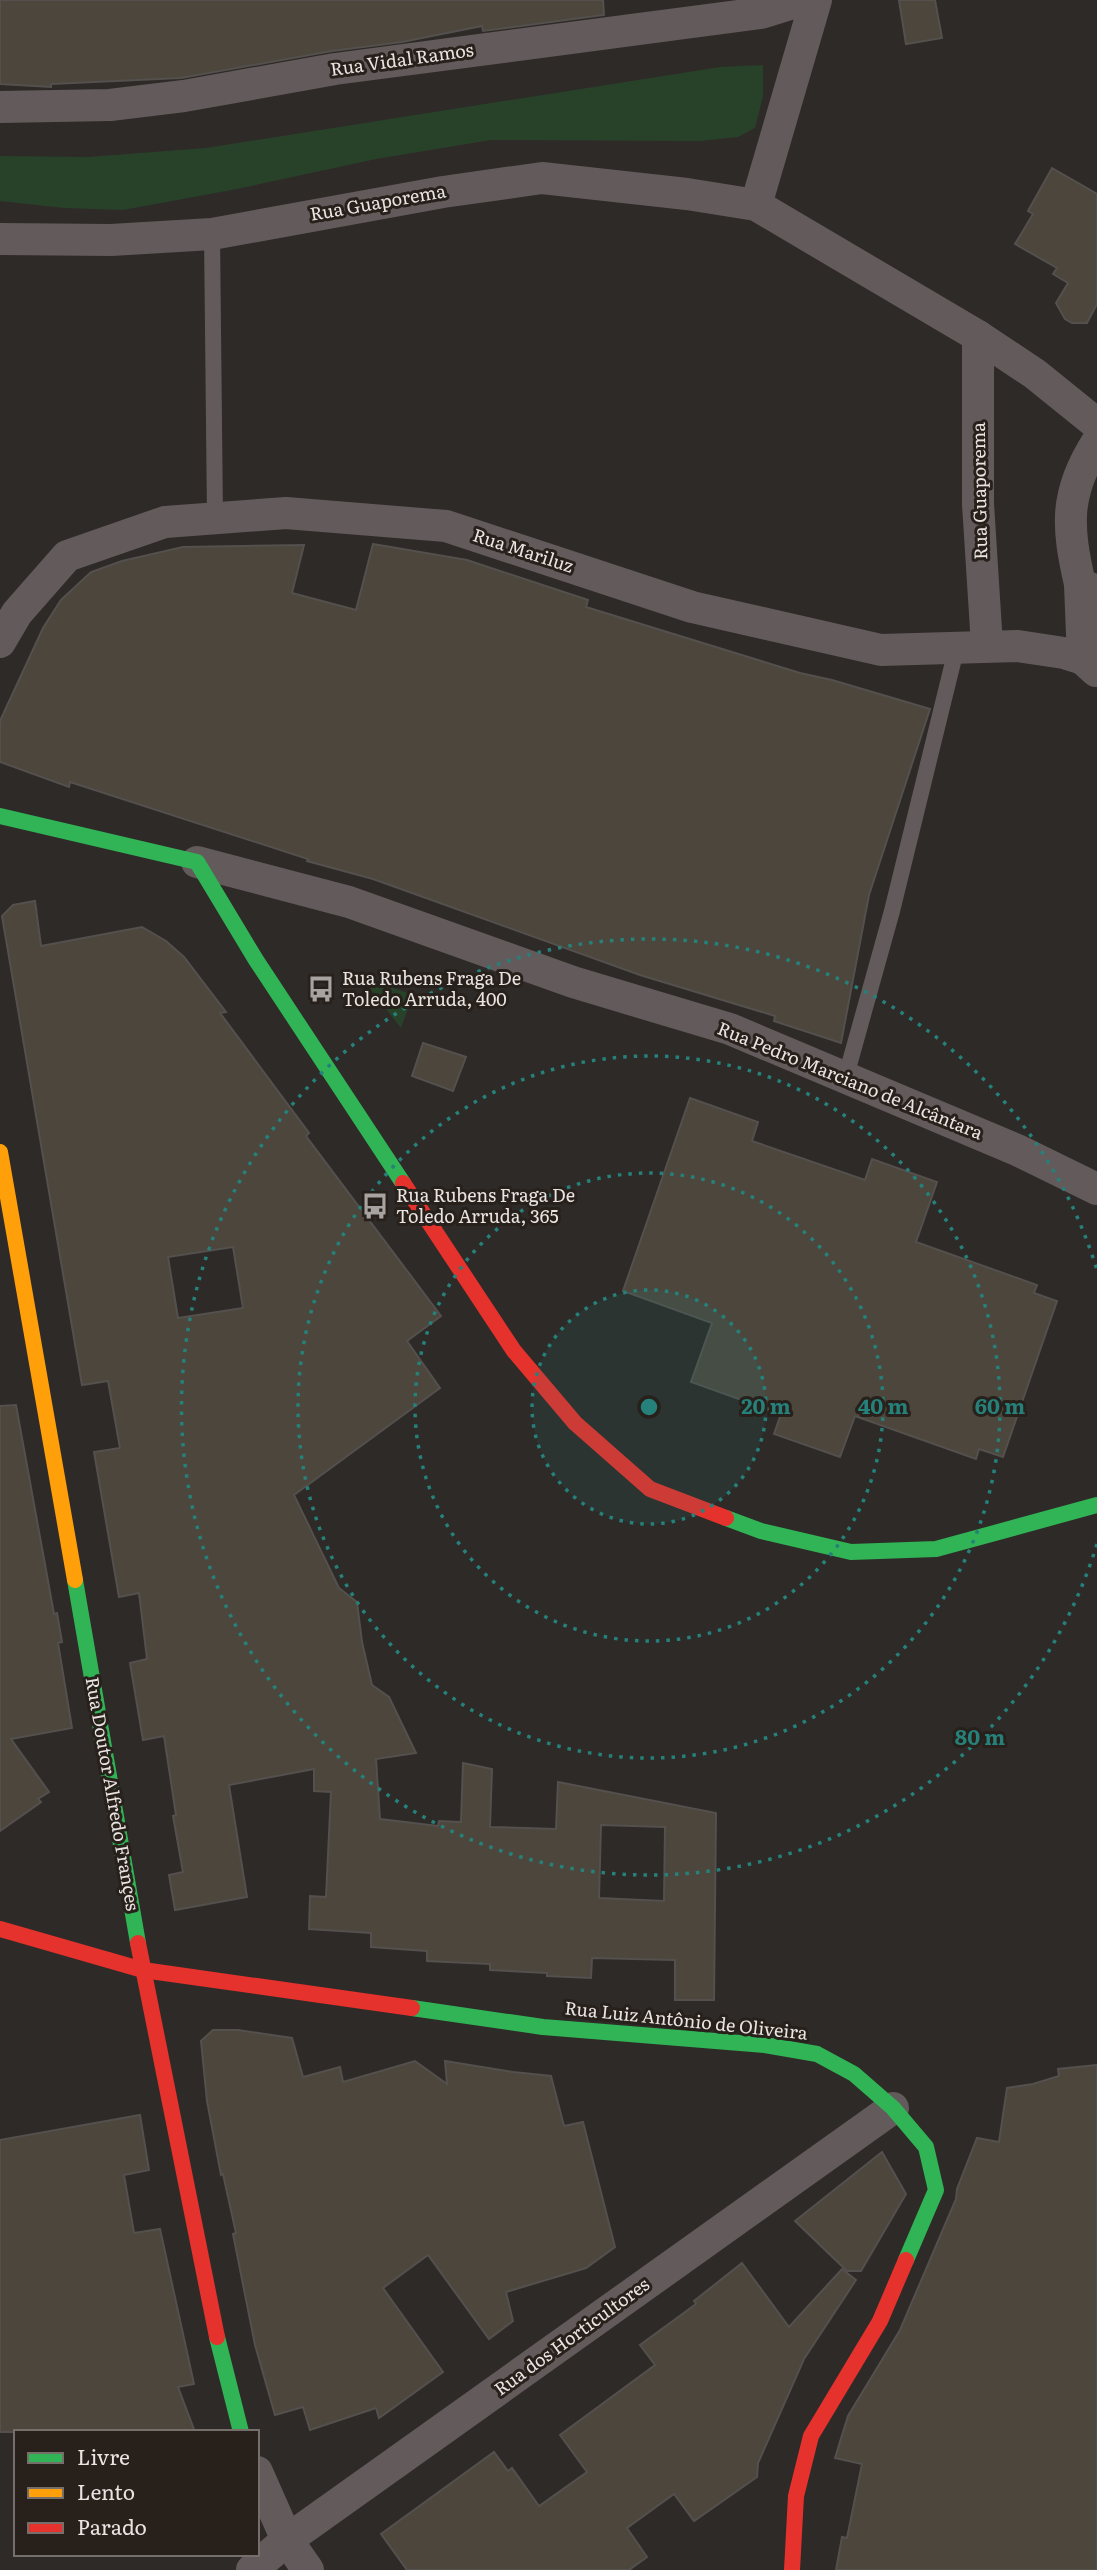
<svg xmlns="http://www.w3.org/2000/svg" width="1097" height="2570" viewBox="0 0 1097 2570" font-family="Literata,serif">
<rect width="100%" height="100%" fill="#2e2a28"/>
<!-- green -->
<g fill="#28422a">
<polygon points="763,65 763,96 755,128 738,137 700,141 491,140 376,159 237,189 123,210 64,208 0,201 0,156 88,157 206,148 720,67"/>
<polygon points="360,976 413,995 401,1028"/>
</g>
<!-- building -->
<g fill="#4c463d" stroke="#53504d" stroke-width="2" fill-rule="evenodd">
<polygon points="0,0 603,0 604,15 483,31 482,26 402,42 332,51 181,78 51,84 51,87 0,84"/>
<polygon points="899,0 935,0 942,38 906,44"/>
<polygon points="1052,168 1097,194 1097,304 1087,323 1072,323 1065,319 1056,303 1068,283 1053,274 1057,268 1015,244 1033,214 1028,211"/>
<polygon points="373,544 467,560 588,600 586,607 800,673 832,680 930,709 869,895 841,1043 774,1021 775,1016 640,975 373,879 307,861 308,859 70,782 69,787 0,762 0,721 43,628 61,600 91,572 122,561 183,547 304,545 292,593 356,610"/>
<path d="M35 901 41 946 142 927 166 941 184 957 226 1012 220 1013 309 1133 306 1136 441 1316 407 1341 440 1388 294 1495 339 1588 357 1602 362 1642 372 1685 389 1697 416 1753 376 1759 380 1819 438 1826 439 1821 461 1822 463 1763 492 1769 490 1827 556 1829 558 1782 716 1813 714 2000H675V1960L592 1958 591 1978 547 1976V1973L490 1970V1964L427 1961V1951L371 1947V1933L309 1929 310 1896 326 1897 331 1792 314 1791V1769L229 1785 247 1897 175 1910 169 1875 183 1872 173 1816 176 1815 164 1736 143 1740 130 1663 147 1659 139 1593 119 1597 94 1452 120 1448 108 1381 82 1385 2 916 13 905ZM233 1247 243 1308 178 1318 168 1257ZM601 1825 665 1827 664 1901 599 1898Z"/>
<polygon points="423,1043 466,1057 453,1091 412,1076"/>
<polygon points="690,1098 758,1122 752,1141 865,1180 872,1159 937,1182 916,1242 1037,1285 1034,1293 1057,1301 1003,1457 979,1449 976,1459 855,1416 840,1457 774,1434 781,1414 691,1382 712,1323 623,1291"/>
<polygon points="16,1405 54,1614 57,1613 62,1642 58,1643 72,1728 11,1739 49,1792 38,1799 41,1802 0,1831 0,1406"/>
<polygon points="213,2030 238,2030 292,2038 303,2077 340,2067 343,2082 415,2061 447,2084 445,2061 513,2072 551,2076 564,2126 583,2122 615,2247 586,2268 506,2292 513,2321 489,2339 428,2255 383,2288 443,2372 379,2418 376,2408 310,2430 303,2407 275,2415 255,2345 233,2234 236,2233 223,2174 221,2175 207,2101 201,2041"/>
<polygon points="1097,2065 1097,2570 836,2570 842,2537 847,2538 862,2464 835,2458 848,2416 900,2330 956,2199 957,2189 977,2138 999,2142 1007,2088 1033,2084 1059,2076 1058,2069"/>
<polygon points="140,2115 149,2170 124,2175 134,2233 160,2229 194,2384 178,2387 195,2432 0,2432 0,2140"/>
<polygon points="882,2152 906,2194 861,2271 847,2271 795,2221"/>
<polygon points="742,2263 789,2327 842,2269 856,2280 804,2359 758,2463 757,2477 694,2521 674,2494 627,2528 647,2557 629,2570 407,2570 381,2534 494,2452 508,2471 512,2468 539,2506 587,2472 560,2435 655,2365 640,2345 696,2304 694,2301"/>
</g>
<g fill="none" stroke-linecap="round" stroke-linejoin="round">
<!-- lane -->
<g stroke="#635b5b" stroke-width="16">
<polyline points="212,234 215,518"/>
<polyline points="846,1076 892,911 956,650"/>
</g>
<!-- street -->
<g stroke="#635b5b" stroke-width="32">
<polyline points="0,107 110,105 184,96 335,69 761,13 803,0"/>
<polyline points="756,205 816,0"/>
<polyline points="0,239 111,240 212,234 443,192 542,178 687,194 756,205 978,336 1035,374 1097,424"/>
<polyline points="978,336 978,504 987,645"/>
<path d="M1097 442C1064 494 1067 527 1080 584L1097 591"/>
<polyline points="1080,584 1083,659 1096,671"/>
<polyline points="0,642 17,613 67,556 165,522 286,513 446,526 692,607 881,650 1018,646 1064,653 1083,659"/>
<polyline points="197,862 349,902 573,982 730,1029 1017,1150 1097,1189"/>
<polyline points="257,2472 287,2540 308,2570"/>
<polyline points="252,2570 287,2540 893,2108"/>
</g>
<!-- fast -->
<g stroke="#30b455" stroke-width="16">
<polyline points="0,816 197,862 256,960 403,1183"/>
<polyline points="726,1518 761,1531 851,1552 936,1549 1097,1505"/>
<polyline points="75,1580 138,1943"/>
<polyline points="412,2008 543,2027 765,2045 817,2054 854,2074 893,2108 926,2147 936,2190 906,2260"/>
<polyline points="217,2337 241,2432"/>
</g>
<!-- slow -->
<polyline stroke="#ff9f0a" stroke-width="16" points="0,1152 75,1580"/>
<!-- jam -->
<g stroke="#e5322d" stroke-width="16">
<polyline points="403,1183 514,1351 575,1423 650,1489 726,1518"/>
<polyline points="0,1929 143,1970 412,2008"/>
<polyline points="138,1943 217,2337"/>
<polyline points="792,2570 796,2496 811,2436 880,2321 906,2260"/>
</g>
</g>
<!-- distance rings -->
<circle cx="649" cy="1407" r="117" fill="#25817a" fill-opacity=".12"/>
<g fill="none" stroke="#25817a" stroke-width="3.5" stroke-dasharray="3.5 7">
<circle cx="649" cy="1407" r="117"/>
<circle cx="649" cy="1407" r="234"/>
<circle cx="649" cy="1407" r="351"/>
<path d="M1097 1544A468 468 0 1 1 1097 1270"/>
</g>
<!-- icons -->
<defs>
<g id="bus-bare" transform="scale(2.1)"><path d="M-5-6H5V4H4V6H2V4H-2V6H-4V4H-5ZM-3.5-4V0h7V-4ZM-3.5 1.2v1.5H-2V1.2ZM2 1.2v1.5H3.5V1.2Z" fill="#a8a3a0" stroke="#27201b" stroke-width="2.5" paint-order="stroke"/></g>
</defs>
<g fill-rule="evenodd">
<use href="#bus-bare" x="321" y="989"/>
<use href="#bus-bare" x="375" y="1206"/>
</g>
<g text-anchor="middle" stroke-width="6" stroke-linejoin="round" paint-order="stroke">
<!-- street labels -->
<g font-size="18" fill="#e9e4e1" stroke="#27201b">
<text transform="translate(402 60) rotate(-8)" y="6">Rua Vidal Ramos</text>
<text transform="translate(378 203) rotate(-10)" y="6">Rua Guaporema</text>
<text transform="translate(980 491) rotate(-91)" y="6">Rua Guaporema</text>
<text transform="translate(523 551) rotate(18)" y="6">Rua Mariluz</text>
<text transform="translate(850 1081) rotate(22)" y="6">Rua Pedro Marciano de Alcântara</text>
<text transform="translate(112 1794) rotate(80)" y="6">Rua Doutor Alfredo Françes</text>
<text transform="translate(686 2021) rotate(6)" y="6">Rua Luiz Antônio de Oliveira</text>
<text transform="translate(572 2337) rotate(-36)" y="6">Rua dos Horticultores</text>
</g>
<!-- poi labels -->
<g font-size="18" fill="#e9e4e1" stroke="#27201b" text-anchor="start">
<text x="342" y="985">Rua Rubens Fraga De<tspan x="342" dy="21">Toledo Arruda, 400</tspan></text>
<text x="396" y="1202">Rua Rubens Fraga De<tspan x="396" dy="21">Toledo Arruda, 365</tspan></text>
</g>
</g>
<circle cx="649" cy="1407" r="10" fill="#25817a" stroke="#27201b" stroke-width="3.5"/>
<g font-size="21" text-anchor="middle" font-weight="bold" fill="#25817a" stroke="#27201b" stroke-width="6" stroke-linejoin="round" paint-order="stroke">
<text x="766" y="1414">20 m</text>
<text x="883" y="1414">40 m</text>
<text x="1000" y="1414">60 m</text>
<text x="980" y="1745">80 m</text>
</g>
<!-- legend -->
<rect x="14" y="2430" width="245" height="126" fill="#27201b" stroke="#756e6a" stroke-width="2"/>
<rect x="28" y="2453" width="35" height="10" fill="#30b455" stroke="#756e6a" stroke-width="2"/>
<text x="77" y="2465" font-size="21" fill="#e9e4e1">Livre</text>
<rect x="28" y="2488" width="35" height="10" fill="#ff9f0a" stroke="#756e6a" stroke-width="2"/>
<text x="77" y="2500" font-size="21" fill="#e9e4e1">Lento</text>
<rect x="28" y="2523" width="35" height="10" fill="#e5322d" stroke="#756e6a" stroke-width="2"/>
<text x="77" y="2535" font-size="21" fill="#e9e4e1">Parado</text>
</svg>
